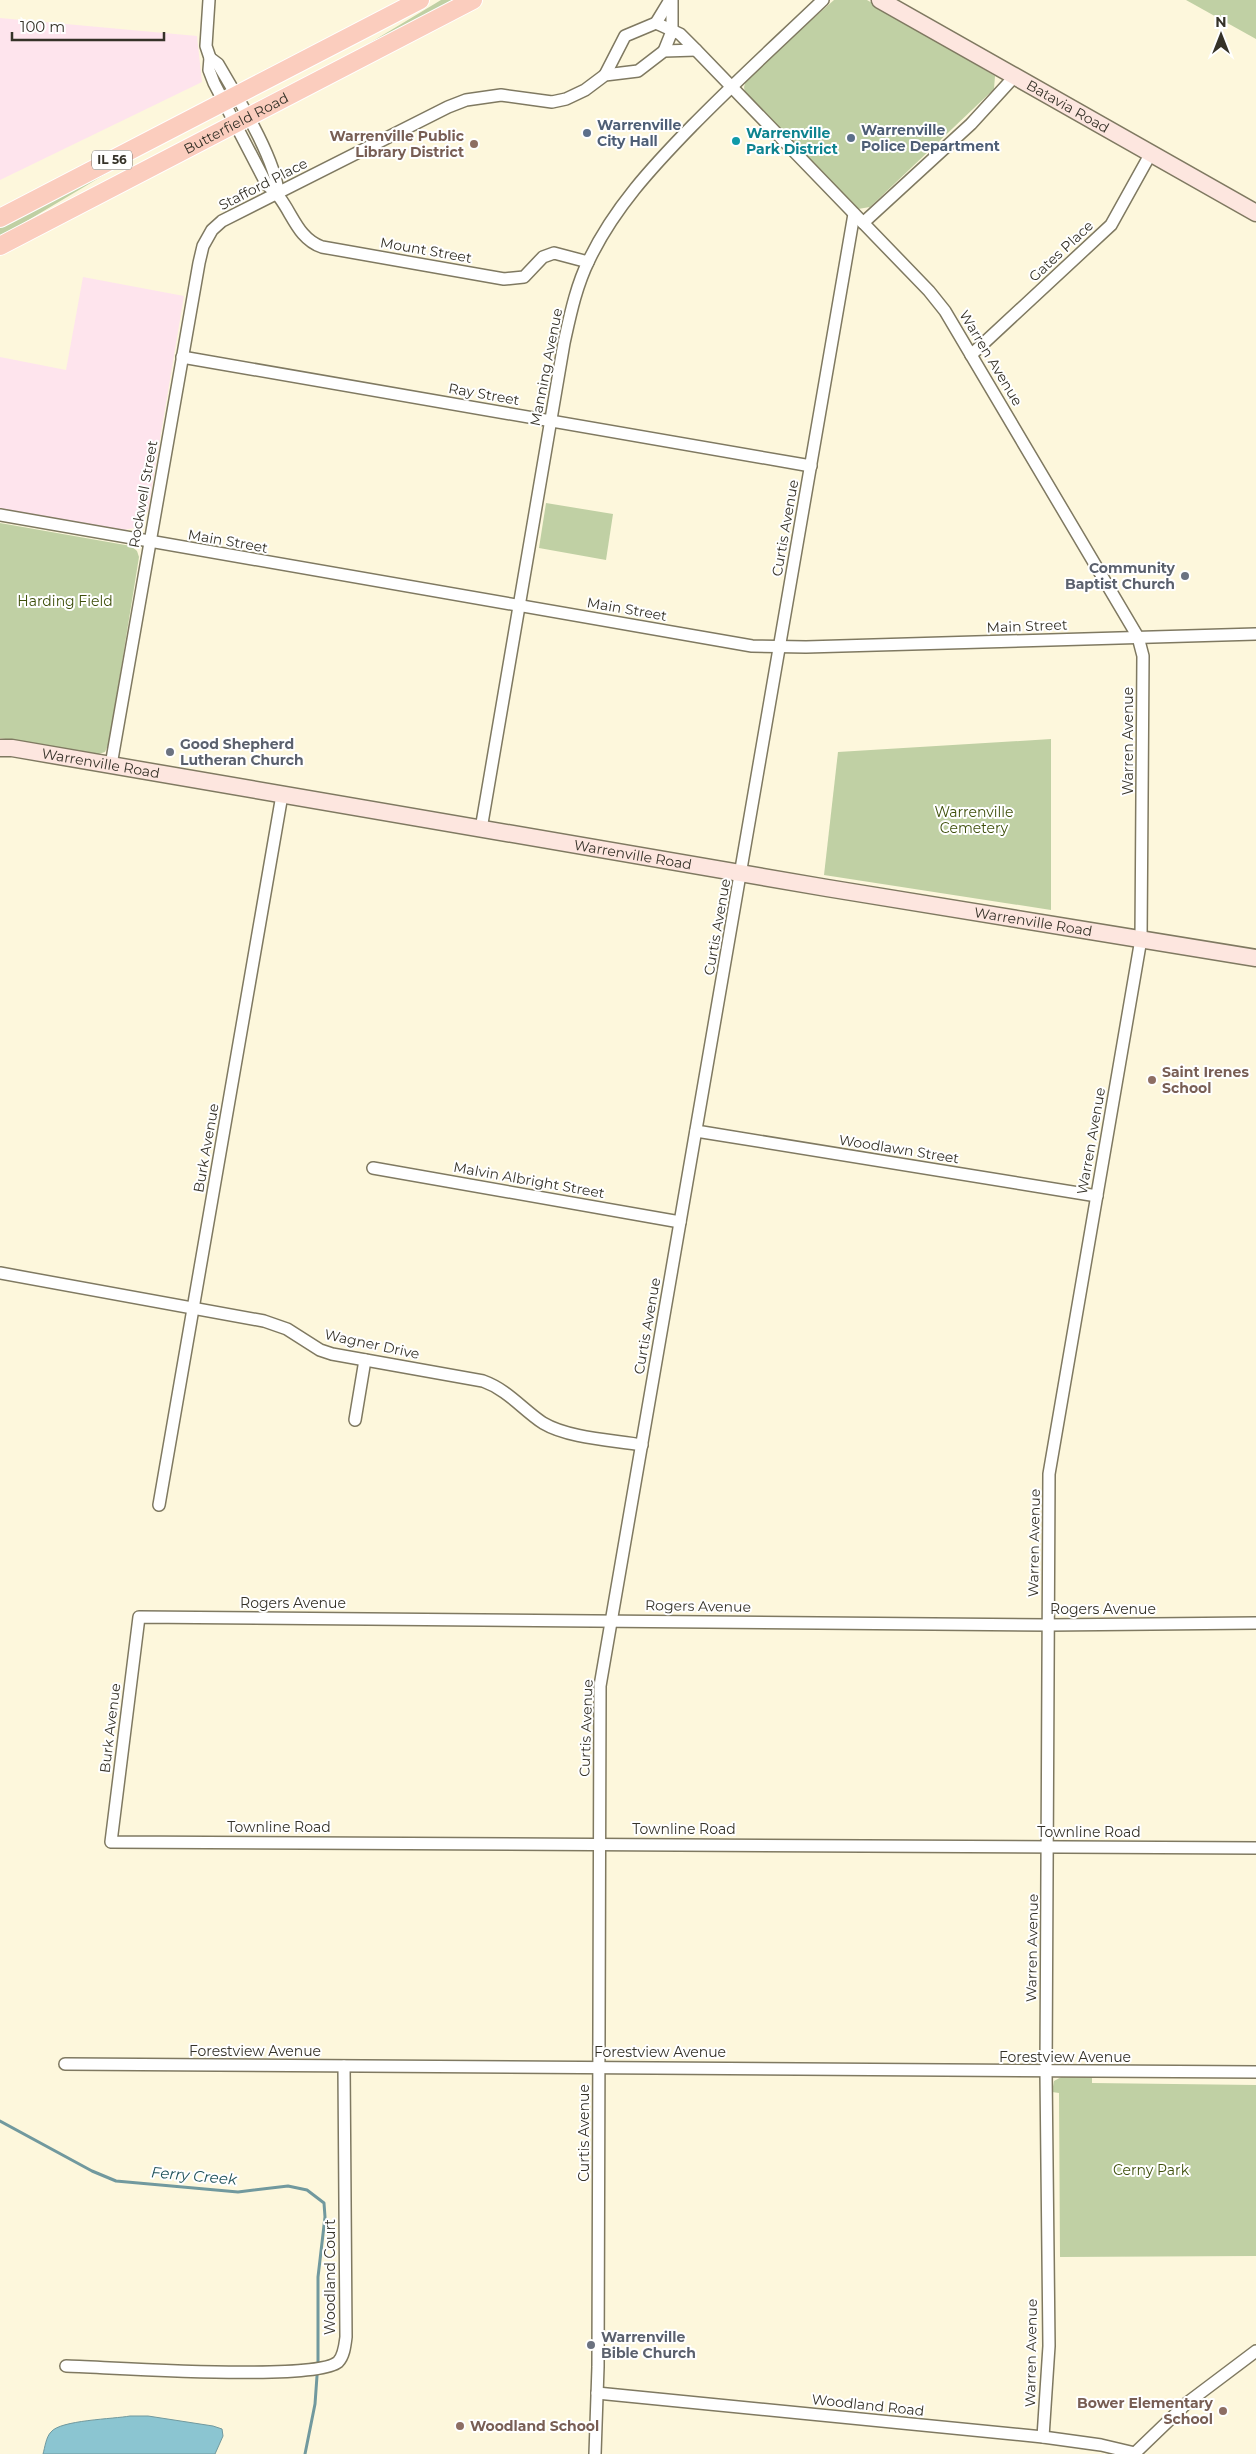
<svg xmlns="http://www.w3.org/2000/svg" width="1256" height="2454" viewBox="0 0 1256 2454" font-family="Montserrat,sans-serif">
<rect width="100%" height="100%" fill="#fdf7dc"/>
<!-- industrial -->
<g fill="#fee4ed">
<polygon points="0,18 197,36 202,82 0,180"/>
<polygon points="83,277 184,296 148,511 141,523 134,528 124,530 0,509 0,357 66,370"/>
</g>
<!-- green -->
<g fill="#c0d0a4">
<polygon points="441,0 457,0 272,98 270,95 363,47"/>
<polygon points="834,0 867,0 995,76 994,89 870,207 858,209 852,206 745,93 744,87 747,77"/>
<polygon points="1186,0 1256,0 1256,39"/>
<polygon points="199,124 104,175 0,237 0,225"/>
<polygon points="546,503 613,514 606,560 539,548"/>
<polygon points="0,523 131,546 137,551 139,557 109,743 105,752 95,755 0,738"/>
<polygon points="1051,739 1051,910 824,875 838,752"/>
<polygon points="1063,2076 1092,2076 1092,2083 1256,2085 1256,2256 1060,2257 1059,2093 1052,2092 1054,2081"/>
</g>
<!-- water -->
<path fill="#8bc5d1" stroke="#71999e" d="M130 2416H148L213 2426 222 2429 223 2436 215 2454H43C45 2447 46 2437 51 2432 60 2420 114 2419 130 2416Z"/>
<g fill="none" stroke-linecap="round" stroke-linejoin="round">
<!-- stream -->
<polyline stroke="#71999e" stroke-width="3" points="0,2121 92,2171 116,2181 238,2192 288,2186 307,2190 324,2203 325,2217 318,2277 318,2362 315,2404 305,2454"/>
<!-- minor casing -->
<g stroke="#7f7961" stroke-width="14">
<g id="minor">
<path d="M209 0 206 46 210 58 209 70 214 83 267 185C291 202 293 237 322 247L504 279 524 277 543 257 554 253 588 262"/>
<polyline points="656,23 680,34 696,50 929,291 945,311 1138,637 1143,656 1141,939 1049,1474 1046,2072 1049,2346 1043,2437"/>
<polyline points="664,51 672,31 672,0"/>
<path d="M210 58 218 64C236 95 276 159 278 193"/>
<polyline points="605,75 625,36 656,23 670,0"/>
<polyline points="863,223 971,124 1015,76"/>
<polyline points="971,355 1111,225 1151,153"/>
<polyline points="182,357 811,466"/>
<polyline points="0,515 752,646 806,647 1256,634"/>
<polyline points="111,765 199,263 203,246 212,230 222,221 448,107 466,100 501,95 552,102 566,99 585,90 605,75 638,71 664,51 696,50"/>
<path d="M481 829 564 343C570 316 576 286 589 260 614 208 652 167 692 126 735 82 779 42 823 0"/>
<polyline points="696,1131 1097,1196"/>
<polyline points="373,1168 680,1222"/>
<path d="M0 1273 264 1321 287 1329 320 1350 332 1354 483 1381C508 1390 522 1409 543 1423 568 1438 612 1440 642 1445"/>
<polyline points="355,1420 365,1360"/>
<polyline points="159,1505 282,795"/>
<polyline points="1256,1623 1048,1625 139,1617 111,1842 1256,1848"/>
<polyline points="65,2064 1256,2072"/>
<path d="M66 2366C108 2367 314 2382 338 2362 344 2356 345 2345 346 2337L344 2066"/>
<polyline points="597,2393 1043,2437 1101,2445 1135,2453"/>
<polyline points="595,2454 598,2367 600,1686 854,214"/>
<polyline points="1134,2454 1187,2403 1256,2351"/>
</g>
</g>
<!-- secondary casing -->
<g stroke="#7f7961" stroke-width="19">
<g id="secondary">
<path id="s1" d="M880 0 1256 213"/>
<path id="s2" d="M0 748H12L827 888 1256 958"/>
</g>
</g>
<!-- primary casing -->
<g stroke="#fff" stroke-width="20">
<g id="primary">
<polyline points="0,218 420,0"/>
<path id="s3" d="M0 246 473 0"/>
</g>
</g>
<!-- minor -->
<use href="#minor" stroke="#fff" stroke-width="11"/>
<!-- secondary -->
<use href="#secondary" stroke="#fde6df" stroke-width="16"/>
<!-- primary -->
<use href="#primary" stroke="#fbcdbe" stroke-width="18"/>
</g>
<!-- markers -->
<g fill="#5c6f8a" stroke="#fff" stroke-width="2">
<circle cx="587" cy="133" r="5"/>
<circle cx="851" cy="138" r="5"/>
</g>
<circle fill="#0f9aa8" stroke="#fff" stroke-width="2" cx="736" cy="141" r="5"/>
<g fill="#8d6e63" stroke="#fff" stroke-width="2">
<circle cx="474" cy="144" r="5"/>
<circle cx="1152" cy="1080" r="5"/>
<circle cx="1223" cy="2411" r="5"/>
<circle cx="460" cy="2426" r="5"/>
</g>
<g fill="#6b7280" stroke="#fff" stroke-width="2">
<circle cx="1185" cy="576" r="5"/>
<circle cx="170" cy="752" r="5"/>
<circle cx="591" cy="2345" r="5"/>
</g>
<g text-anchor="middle" stroke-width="4" stroke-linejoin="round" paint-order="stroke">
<!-- shield labels -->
<rect fill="#fff" stroke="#727068" stroke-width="1" x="92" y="150.5" width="40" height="19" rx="4"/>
<g font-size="12" font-weight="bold" fill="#353228">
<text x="112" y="164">IL 56</text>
</g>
<!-- street labels -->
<g font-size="14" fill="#353228" stroke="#fff">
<text dy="5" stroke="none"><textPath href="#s1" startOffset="216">Batavia Road</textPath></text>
<text dy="5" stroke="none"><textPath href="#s3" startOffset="266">Butterfield Road</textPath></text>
<text transform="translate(263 184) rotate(-27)" y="5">Stafford Place</text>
<text transform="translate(426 250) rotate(10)" y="5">Mount Street</text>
<text transform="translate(1061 251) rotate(-43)" y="5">Gates Place</text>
<text transform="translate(991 358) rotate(59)" y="5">Warren Avenue</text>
<text transform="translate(546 367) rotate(-79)" y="5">Manning Avenue</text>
<text transform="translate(484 394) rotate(10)" y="5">Ray Street</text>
<text transform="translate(143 494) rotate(-80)" y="5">Rockwell Street</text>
<text transform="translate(785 528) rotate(-80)" y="5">Curtis Avenue</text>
<text transform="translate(228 541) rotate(10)" y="5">Main Street</text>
<text transform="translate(627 609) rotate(10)" y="5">Main Street</text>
<text transform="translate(1027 626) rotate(-2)" y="5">Main Street</text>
<text transform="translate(1128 741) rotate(-90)" y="5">Warren Avenue</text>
<text dy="5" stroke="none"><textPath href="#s2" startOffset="102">Warrenville Road</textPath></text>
<text dy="5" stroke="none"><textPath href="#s2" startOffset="642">Warrenville Road</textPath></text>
<text dy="5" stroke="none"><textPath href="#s2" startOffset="1048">Warrenville Road</textPath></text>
<text transform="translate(717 927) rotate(-80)" y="5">Curtis Avenue</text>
<text transform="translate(1091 1141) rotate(-80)" y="5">Warren Avenue</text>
<text transform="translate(206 1148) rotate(-80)" y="5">Burk Avenue</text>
<text transform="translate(899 1149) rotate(9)" y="5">Woodlawn Street</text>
<text transform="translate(529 1180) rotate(10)" y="5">Malvin Albright Street</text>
<text transform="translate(647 1326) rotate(-80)" y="5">Curtis Avenue</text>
<text transform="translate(372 1344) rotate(12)" y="5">Wagner Drive</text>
<text transform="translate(1034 1543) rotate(-89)" y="5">Warren Avenue</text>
<text x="293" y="1608">Rogers Avenue</text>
<text transform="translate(698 1606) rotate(1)" y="5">Rogers Avenue</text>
<text x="1103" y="1614">Rogers Avenue</text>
<text transform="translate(110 1728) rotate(-83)" y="5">Burk Avenue</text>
<text transform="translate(586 1728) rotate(-88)" y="5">Curtis Avenue</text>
<text x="279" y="1832">Townline Road</text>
<text x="684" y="1834">Townline Road</text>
<text x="1089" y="1837">Townline Road</text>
<text transform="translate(1032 1948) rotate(-89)" y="5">Warren Avenue</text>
<text x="255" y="2056">Forestview Avenue</text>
<text x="660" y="2057">Forestview Avenue</text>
<text x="1065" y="2062">Forestview Avenue</text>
<text transform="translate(584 2133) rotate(-90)" y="5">Curtis Avenue</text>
<text transform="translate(330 2277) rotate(-90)" y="5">Woodland Court</text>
<text transform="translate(1031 2353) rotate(-89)" y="5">Warren Avenue</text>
<text transform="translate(868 2405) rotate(6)" y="5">Woodland Road</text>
</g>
<!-- service labels -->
<g font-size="14" font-weight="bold" fill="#4e5e75" stroke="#fff" text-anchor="start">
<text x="597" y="130">Warrenville<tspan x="597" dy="16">City Hall</tspan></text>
<text x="861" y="135">Warrenville<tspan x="861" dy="16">Police Department</tspan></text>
</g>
<!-- culture labels -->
<g font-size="14" font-weight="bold" fill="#0d838f" stroke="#fff" text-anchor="start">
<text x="746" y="138">Warrenville<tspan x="746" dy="16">Park District</tspan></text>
</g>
<!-- education labels -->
<g font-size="14" font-weight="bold" fill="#785e54" stroke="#fff" text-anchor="end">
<text x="464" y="141">Warrenville Public<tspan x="464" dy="16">Library District</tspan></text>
<text x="1162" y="1077" text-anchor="start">Saint Irenes<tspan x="1162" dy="16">School</tspan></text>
<text x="1213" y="2408">Bower Elementary<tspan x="1213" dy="16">School</tspan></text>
<text x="470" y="2431" text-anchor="start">Woodland School</text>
</g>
<!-- worship labels -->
<g font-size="14" font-weight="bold" fill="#5b616d" stroke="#fff" text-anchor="start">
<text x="1175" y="573" text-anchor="end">Community<tspan x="1175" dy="16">Baptist Church</tspan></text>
<text x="180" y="749">Good Shepherd<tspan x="180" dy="16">Lutheran Church</tspan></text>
<text x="601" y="2342">Warrenville<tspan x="601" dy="16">Bible Church</tspan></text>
</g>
<!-- park labels -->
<g font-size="14" fill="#3e4f0b" stroke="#fff">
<text x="65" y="606">Harding Field</text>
<text x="974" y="817">Warrenville<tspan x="974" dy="16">Cemetery</tspan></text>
<text x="1151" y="2175">Cerny Park</text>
</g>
<!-- water labels -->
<g font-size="15" font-style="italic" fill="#1e515a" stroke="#fff">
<text transform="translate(194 2176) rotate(5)" y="5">Ferry Creek</text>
</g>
</g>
<!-- north arrow -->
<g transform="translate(1221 35)" stroke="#ffffff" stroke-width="4" paint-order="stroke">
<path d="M0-4L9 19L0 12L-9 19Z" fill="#353228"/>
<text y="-8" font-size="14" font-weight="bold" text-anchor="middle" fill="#353228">N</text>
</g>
<!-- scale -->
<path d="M12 32v8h152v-8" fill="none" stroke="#353228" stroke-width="2.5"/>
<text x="20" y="32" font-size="15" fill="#353228" stroke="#ffffff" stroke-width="4" paint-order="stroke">100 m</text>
</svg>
